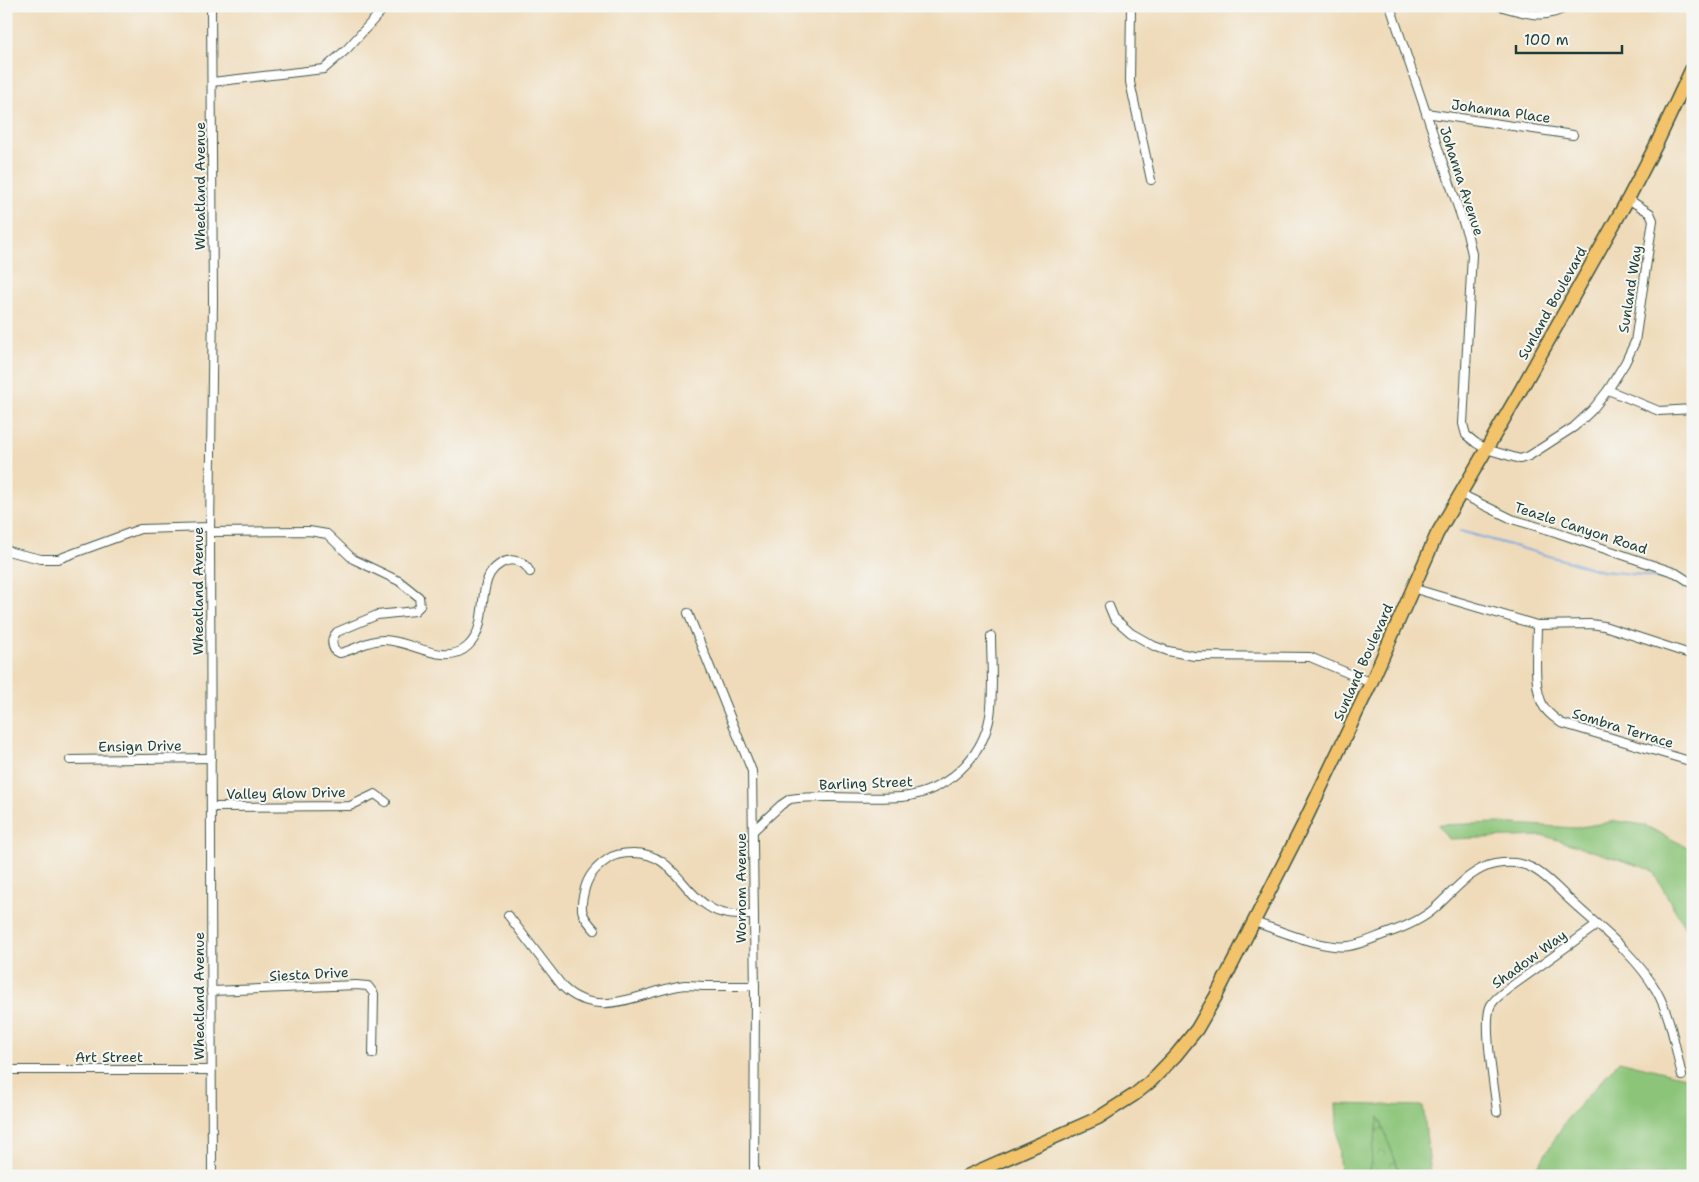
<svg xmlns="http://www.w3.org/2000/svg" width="1699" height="1182" viewBox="0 0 1699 1182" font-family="'Shantell Sans',sans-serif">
<defs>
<pattern id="park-crowns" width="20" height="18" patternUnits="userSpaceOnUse" patternTransform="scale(1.25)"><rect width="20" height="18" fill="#8cc579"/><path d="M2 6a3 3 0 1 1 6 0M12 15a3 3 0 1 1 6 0" fill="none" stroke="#72a164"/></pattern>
</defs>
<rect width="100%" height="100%" fill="#f6f6f2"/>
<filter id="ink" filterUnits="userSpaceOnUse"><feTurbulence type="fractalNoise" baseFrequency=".02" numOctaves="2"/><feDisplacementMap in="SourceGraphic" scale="10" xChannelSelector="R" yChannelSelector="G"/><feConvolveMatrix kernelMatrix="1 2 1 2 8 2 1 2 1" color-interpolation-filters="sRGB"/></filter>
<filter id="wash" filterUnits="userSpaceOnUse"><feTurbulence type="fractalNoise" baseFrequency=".0096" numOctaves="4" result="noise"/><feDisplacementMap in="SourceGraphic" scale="20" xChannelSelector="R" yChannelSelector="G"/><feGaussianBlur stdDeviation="1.12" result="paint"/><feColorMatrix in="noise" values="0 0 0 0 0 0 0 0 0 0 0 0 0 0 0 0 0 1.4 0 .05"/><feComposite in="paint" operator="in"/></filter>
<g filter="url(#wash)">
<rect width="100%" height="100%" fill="#efdbba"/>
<!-- grass -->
<g fill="#8cc579" stroke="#568156">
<polygon points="1616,821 1644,825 1693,850 1693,941 1652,870 1545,836 1448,839 1438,825 1499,823 1575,828"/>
<polygon points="1619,1061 1693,1079 1693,1176 1532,1176 1567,1119"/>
<polygon points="1336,1104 1423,1106 1431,1176 1340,1176"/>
</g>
<!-- park -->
<polygon fill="url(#park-crowns)" stroke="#568156" points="1379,1117 1401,1176 1368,1176"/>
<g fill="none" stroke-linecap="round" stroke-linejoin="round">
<!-- stream -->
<polyline stroke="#71a4dd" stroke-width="2" points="1460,531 1602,571 1643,575 1672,581 1683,580"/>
</g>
</g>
<g filter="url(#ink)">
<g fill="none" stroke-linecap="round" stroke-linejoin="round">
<!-- street casing -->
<g stroke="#3e5548" stroke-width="10">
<g id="street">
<polyline points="211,6 213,301 210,532 212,1176"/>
<polyline points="1131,6 1130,82 1151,180"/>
<polyline points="1390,6 1468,237 1472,254 1463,424 1466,435 1476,443 1486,449 1520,459 1529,456 1574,427 1592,410 1608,390 1625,363 1635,342 1653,220 1650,213 1628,199"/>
<path d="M1500 6C1525 13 1544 21 1568 6"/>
<polyline points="212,82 324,69 347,49 386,6"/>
<polyline points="1426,113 1573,135"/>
<polyline points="1608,390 1659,411 1693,409"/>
<polyline points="1461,494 1512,519 1552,531 1676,573 1693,584"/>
<path d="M210 532 309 531 327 534 353 559 399 581 419 597 420 606 415 611 377 615 337 632C331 638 331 644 335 651L340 653C355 650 367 640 383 640 409 639 445 668 468 646 488 627 478 594 490 574 495 566 506 558 516 561 523 562 527 566 530 572"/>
<polyline points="6,549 11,552 41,559 58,559 140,529 210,527"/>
<polyline points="1412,588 1537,625 1591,624 1604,626 1693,655"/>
<polyline points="1109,606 1114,618 1131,633 1154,646 1168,651 1194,656 1310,657 1371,683"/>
<polyline points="688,613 752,771 755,995 754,1176"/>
<path d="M1537 625C1537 648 1532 688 1544 707 1548 714 1555 718 1561 723L1693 762"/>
<polyline points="70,760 211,758"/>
<polyline points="211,807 350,806 375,794 386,802"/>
<path d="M754 830 781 805 790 799C827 794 864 800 901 797 944 793 982 760 990 716 994 691 991 661 991 636"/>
<path d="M508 915 563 987C599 1022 644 990 685 985 692 985 700 986 708 986 724 986 739 986 755 986"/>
<path d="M1254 922C1279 930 1323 950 1349 946 1362 944 1376 937 1388 933 1405 927 1422 920 1435 908 1453 892 1470 869 1495 864 1507 862 1521 862 1532 868 1546 875 1558 889 1570 900 1600 928 1635 954 1656 990 1671 1016 1675 1047 1682 1076"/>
<path d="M595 930C582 916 579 911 584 892 587 877 595 868 608 859 615 854 625 853 633 853 673 853 680 890 709 907 722 916 738 915 754 915"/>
<polyline points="211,991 356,985 368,986 374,994 373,1054"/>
<polyline points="6,1070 211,1070"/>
<path d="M1497 1112C1495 1089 1483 1027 1490 1007 1493 999 1502 994 1509 988L1597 925"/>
</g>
</g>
<!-- primary casing -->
<g stroke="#3e5548" stroke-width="15">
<polyline id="primary" points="967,1176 1098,1118 1134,1095 1150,1082 1176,1055 1197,1029 1216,996 1302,827 1371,683 1437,534 1519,393 1628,199 1656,145 1693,66"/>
</g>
<!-- street -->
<use href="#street" stroke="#fff" stroke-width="8"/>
<!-- primary -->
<use href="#primary" stroke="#f2c36a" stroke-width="12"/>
</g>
</g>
<g text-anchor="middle" stroke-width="4" stroke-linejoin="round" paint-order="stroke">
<!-- street labels -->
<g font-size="14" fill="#1f3d34" stroke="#f6f6f2">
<text transform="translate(1501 111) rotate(8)" y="5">Johanna Place</text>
<text transform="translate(1462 181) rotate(72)" y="5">Johanna Avenue</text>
<text transform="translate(200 186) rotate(-90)" y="5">Wheatland Avenue</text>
<text transform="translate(1630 289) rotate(-81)" y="5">Sunland Way</text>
<text transform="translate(1552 303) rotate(-61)" y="5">Sunland Boulevard</text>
<text transform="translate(1581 528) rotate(18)" y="5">Teazle Canyon Road</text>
<text transform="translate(198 591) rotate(-90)" y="5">Wheatland Avenue</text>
<text transform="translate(1363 662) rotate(-66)" y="5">Sunland Boulevard</text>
<text transform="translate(1623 728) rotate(17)" y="5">Sombra Terrace</text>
<text transform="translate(140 746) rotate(-1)" y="5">Ensign Drive</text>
<text transform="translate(866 783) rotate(-2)" y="5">Barling Street</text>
<text transform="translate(286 793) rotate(-1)" y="5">Valley Glow Drive</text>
<text transform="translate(741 888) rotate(-90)" y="5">Wornom Avenue</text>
<text transform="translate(1529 959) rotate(-36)" y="5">Shadow Way</text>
<text transform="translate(309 974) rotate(-3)" y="5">Siesta Drive</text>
<text transform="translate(199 996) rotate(-90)" y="5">Wheatland Avenue</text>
<text x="109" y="1062">Art Street</text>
</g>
</g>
<!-- margin -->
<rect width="1699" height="1182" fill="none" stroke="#f6f6f2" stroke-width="25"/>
<!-- scale -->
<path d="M1516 45v8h106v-8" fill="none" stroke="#1f3d34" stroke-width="2.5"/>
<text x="1524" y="45" font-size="15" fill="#1f3d34" stroke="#f6f6f2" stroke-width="4" paint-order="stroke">100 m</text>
</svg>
